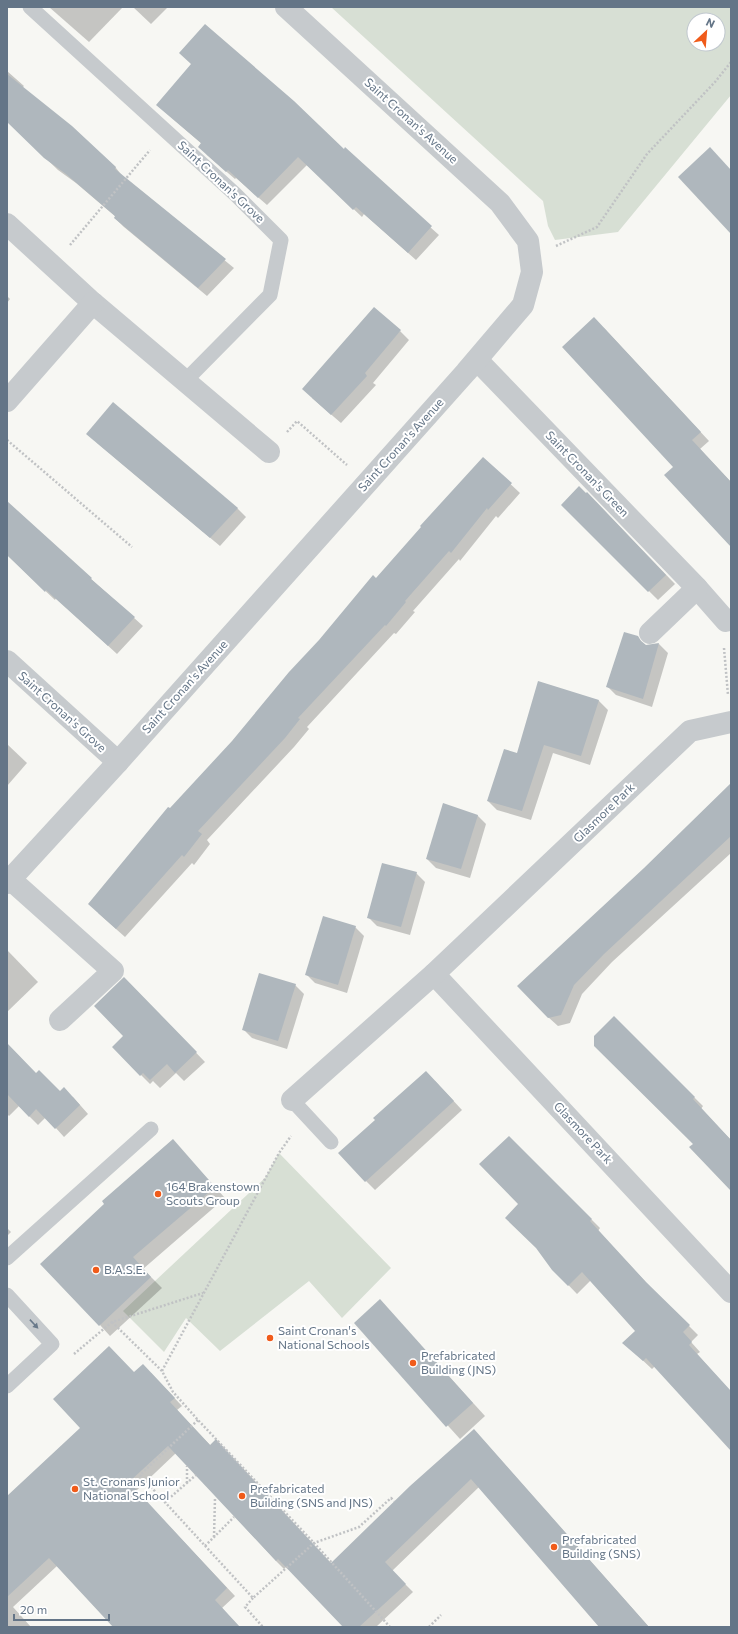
<svg xmlns="http://www.w3.org/2000/svg" width="738" height="1634" viewBox="0 0 738 1634" font-family="Commissioner,sans-serif">
<rect width="100%" height="100%" fill="#f7f7f3"/>
<!-- green -->
<g fill="#d7dfd4" fill-rule="evenodd">
<path d="M331 7H731V95L618 232 555 240 548 226 543 201ZM694 20H718V44H694Z"/>
<polygon points="279,1153 391,1268 342,1318 309,1281 220,1351 186,1318 164,1352 123,1311 265,1178"/>
</g>
<!-- shadow -->
<g fill="#0003">
<polygon points="49,7 123,7 89,42"/>
<polygon points="133,7 168,7 151,24"/>
<polygon points="7,71 24,86 22,88 71,127 116,168 124,178 234,268 207,296 124,227 115,218 116,217 76,183 58,170 7,121"/>
<polygon points="157,105 344,150 439,235 416,260 364,214 362,217 307,165 267,205 236,178 235,179 207,155 202,144"/>
<polygon points="7,296 10,299 7,303"/>
<polygon points="603,327 709,441 700,449 731,482 731,546"/>
<polygon points="400,331 409,340 373,383 376,385 341,423 312,398"/>
<polygon points="96,442 237,508 246,517 220,546"/>
<polygon points="483,458 520,493 498,518 496,516 460,561 459,559 413,611 415,612 396,634 394,633 307,727 309,729 294,747 207,840 210,844 194,865 192,863 125,937 98,913 170,810 233,742"/>
<polygon points="596,502 675,584 658,600 562,505"/>
<polygon points="7,515 91,579 143,626 117,654 56,598 55,600 7,555"/>
<polygon points="637,637 646,646 659,644 668,653 652,707 616,695 607,686"/>
<polygon points="539,682 599,701 608,710 590,765 553,753 531,820 497,810 488,801 518,754"/>
<polygon points="7,744 27,763 7,786"/>
<polygon points="731,785 731,853 612,962 582,994 570,1023 558,1026 548,1017 644,869"/>
<polygon points="477,815 486,824 470,878 436,868 427,859"/>
<polygon points="416,873 425,882 410,935 377,926 368,917"/>
<polygon points="355,927 364,936 347,993 315,983 306,974"/>
<polygon points="8,951 38,982 7,1012 7,952"/>
<polygon points="124,978 205,1062 184,1081 176,1073 160,1088 153,1081 150,1084 113,1047 124,1036"/>
<polygon points="295,985 304,994 287,1049 252,1038 243,1029"/>
<polygon points="614,1018 703,1106 701,1109 731,1140 731,1189 694,1144"/>
<polygon points="7,1044 36,1074 60,1092 73,1097 88,1114 64,1137 46,1117 38,1125 19,1106 9,1116 7,1114"/>
<polygon points="435,1081 462,1110 375,1190 366,1181 376,1120"/>
<polygon points="509,1137 600,1228 598,1231 654,1291 698,1335 691,1342 700,1352 697,1354 731,1392 731,1448 655,1366 652,1369 624,1343 637,1331 591,1280 577,1294 553,1269 520,1204"/>
<polygon points="173,1141 225,1198 143,1269 162,1288 110,1336 100,1325"/>
<polygon points="7,1228 11,1232 7,1236"/>
<polygon points="380,1301 485,1416 460,1439 355,1323"/>
<polygon points="151,1373 182,1406 177,1410 211,1446 331,1564 474,1430 649,1627 600,1627 479,1487 392,1571 413,1592 376,1627 344,1627 287,1566 284,1569 276,1561 176,1453 136,1491 235,1596 222,1608 239,1627 114,1627 57,1566 13,1607 31,1627 7,1627 7,1497 81,1428 134,1374"/>
</g>
<!-- building -->
<g fill="#afb7bd">
<polygon points="205,24 294,101 344,149 345,147 432,226 408,253 356,207 353,210 298,157 258,198 228,170 226,172 198,147 201,143 156,105 191,64 179,53"/>
<polygon points="7,74 72,126 116,167 115,169 226,259 198,288 114,218 115,216 66,174 44,158 7,122"/>
<polygon points="710,147 731,170 731,234 678,177"/>
<polygon points="374,307 401,330 365,373 367,376 331,415 302,389"/>
<polygon points="594,317 701,432 692,440 731,482 731,547 664,475 673,467 562,347"/>
<polygon points="113,402 238,508 210,538 86,434"/>
<polygon points="483,457 512,483 488,510 487,508 451,553 449,551 405,601 406,602 386,626 385,625 298,718 300,719 285,738 198,831 202,834 184,857 182,855 116,929 88,904 168,807 170,808 232,741 289,672 319,640 373,575 376,578 421,527 420,526"/>
<polygon points="579,486 586,493 587,492 666,575 648,592 561,505"/>
<polygon points="7,501 92,578 91,579 135,617 108,646 46,590 45,592 7,555"/>
<polygon points="624,632 638,636 641,641 646,645 659,643 643,699 606,687"/>
<polygon points="538,681 599,700 581,756 544,745 522,811 487,801 504,749 517,753"/>
<polygon points="731,783 731,836 604,954 574,985 561,1015 548,1018 517,986 644,868"/>
<polygon points="443,803 478,815 461,869 426,859"/>
<polygon points="382,863 417,872 401,927 367,918"/>
<polygon points="323,916 356,926 338,985 305,975"/>
<polygon points="259,973 296,984 278,1041 242,1030"/>
<polygon points="124,977 197,1052 175,1073 167,1064 150,1080 143,1073 140,1076 112,1047 123,1036 94,1006"/>
<polygon points="614,1016 695,1097 693,1099 731,1140 731,1191 689,1147 693,1144 594,1046 594,1036"/>
<polygon points="7,1043 36,1073 39,1070 60,1091 64,1087 80,1105 55,1129 36,1109 29,1117 7,1094"/>
<polygon points="426,1071 454,1101 365,1182 338,1153 375,1120 373,1118"/>
<polygon points="509,1136 592,1219 590,1221 646,1282 690,1325 683,1332 692,1342 689,1345 731,1391 731,1451 646,1358 643,1361 622,1343 635,1331 582,1272 568,1286 552,1270 536,1248 505,1218 518,1204 479,1164"/>
<polygon points="173,1139 215,1187 133,1257 151,1277 99,1326 40,1264 104,1204 102,1201"/>
<polygon points="380,1299 473,1403 446,1427 354,1323"/>
<polygon points="109,1346 134,1372 143,1364 175,1398 170,1402 210,1445 216,1439 331,1563 410,1486 474,1429 649,1627 599,1627 471,1479 385,1562 406,1584 359,1627 343,1627 278,1559 276,1561 168,1446 129,1482 227,1588 215,1600 240,1627 113,1627 49,1558 7,1597 7,1496 80,1428 53,1399"/>
</g>
<g fill="none" stroke-linecap="round" stroke-linejoin="round">
<!-- path -->
<g stroke="#c0c2c4" stroke-width="2.5" stroke-dasharray="2 2" stroke-linecap="butt">
<polyline points="70,245 150,150"/>
<polyline points="556,246 597,227 647,154 715,82 731,62"/>
<polyline points="287,432 297,421 347,465"/>
<polyline points="7,440 132,547"/>
<polyline points="724,648 728,695"/>
<polyline points="112,1322 162,1371 173,1392 198,1420 314,1543 390,1627"/>
<polyline points="74,1354 112,1322 203,1293"/>
<polyline points="162,1371 279,1153 291,1136"/>
<polyline points="198,1420 140,1475 253,1598 314,1543 359,1527 391,1498 394,1501"/>
<polyline points="187,1483 187,1466"/>
<polyline points="165,1502 196,1475"/>
<polyline points="214,1537 215,1498"/>
<polyline points="205,1546 234,1517"/>
<polyline points="253,1598 245,1607 263,1627"/>
<polyline points="429,1627 441,1615"/>
</g>
<!-- lane -->
<g stroke="#c6cacd" stroke-width="15">
<polyline points="30,7 235,194 281,240 270,295 186,380"/>
<polyline points="292,1100 331,1142"/>
<polyline points="7,1258 151,1129"/>
<polyline points="7,1295 52,1344 7,1386"/>
</g>
<!-- street -->
<g stroke="#c6cacd" stroke-width="22">
<polyline points="7,224 93,303 269,452"/>
<polyline points="477,360 697,588 726,621"/>
<polyline points="7,401 93,303"/>
<polyline points="650,633 697,588"/>
<polyline points="7,661 118,762"/>
<polyline points="10,879 113,971 60,1020"/>
<polyline points="7,883 118,762 466,372 523,305 532,272 528,241 500,203 286,7"/>
<polyline points="434,974 731,1292"/>
<polyline points="292,1100 434,974 690,731 731,722"/>
</g>
</g>
<!-- one-way arrows -->
<defs><path id="oneway-solid" d="M-6-.8H1V-3.2L6.5 0L1 3.2V.8H-6Z"/></defs>
<use fill="#69798a" href="#oneway-solid" transform="translate(34 1324) rotate(47)"/>
<!-- markers -->
<g fill="#f05b1a" stroke="#fff" stroke-width="1.5">
<circle cx="158" cy="1194" r="4"/>
<circle cx="96" cy="1270" r="4"/>
<circle cx="270" cy="1338" r="4"/>
<circle cx="413" cy="1363" r="4"/>
<circle cx="75" cy="1489" r="4"/>
<circle cx="242" cy="1496" r="4"/>
<circle cx="554" cy="1547" r="4"/>
</g>
<g text-anchor="middle" stroke-width="4" stroke-linejoin="round" paint-order="stroke">
<!-- street labels -->
<g font-size="12" fill="#647587" stroke="#fff">
<text transform="translate(411 121) rotate(42)" y="4">Saint Cronan's Avenue</text>
<text transform="translate(221 182) rotate(43)" y="4">Saint Cronan's Grove</text>
<text transform="translate(401 445) rotate(-48)" y="4">Saint Cronan's Avenue</text>
<text transform="translate(587 474) rotate(46)" y="4">Saint Cronan's Green</text>
<text transform="translate(185 687) rotate(-48)" y="4">Saint Cronan's Avenue</text>
<text transform="translate(62 712) rotate(42)" y="4">Saint Cronan's Grove</text>
<text transform="translate(604 813) rotate(-44)" y="4">Glasmore Park</text>
<text transform="translate(583 1133) rotate(47)" y="4">Glasmore Park</text>
</g>
<!-- poi labels -->
<g font-size="12" fill="#647587" stroke="#fff" text-anchor="start">
<text x="166" y="1191">164 Brakenstown<tspan x="166" dy="14">Scouts Group</tspan></text>
<text x="104" y="1274">B.A.S.E.</text>
<text x="278" y="1335">Saint Cronan's<tspan x="278" dy="14">National Schools</tspan></text>
<text x="421" y="1360">Prefabricated<tspan x="421" dy="14">Building (JNS)</tspan></text>
<text x="83" y="1486">St. Cronans Junior<tspan x="83" dy="14">National School</tspan></text>
<text x="250" y="1493">Prefabricated<tspan x="250" dy="14">Building (SNS and JNS)</tspan></text>
<text x="562" y="1544">Prefabricated<tspan x="562" dy="14">Building (SNS)</tspan></text>
</g>
</g>
<!-- border -->
<rect width="738" height="1634" fill="none" stroke="#647587" stroke-width="16"/>
<!-- north arrow -->
<g transform="translate(706 32) rotate(26)"><circle r="19" fill="#ffffff" stroke="#c1c8cf"/>
<path d="M0-3L7 15L0 10L-7 15Z" fill="#f05b1a"/>
<text y="-6" font-size="11" font-weight="bold" text-anchor="middle" fill="#647587">N</text>
</g>
<!-- scale -->
<path d="M14 1614v6h95v-6" fill="none" stroke="#647587" stroke-width="2"/>
<text x="20" y="1614" font-size="12" fill="#647587" stroke="#ffffff" stroke-width="3" paint-order="stroke">20 m</text>
</svg>
